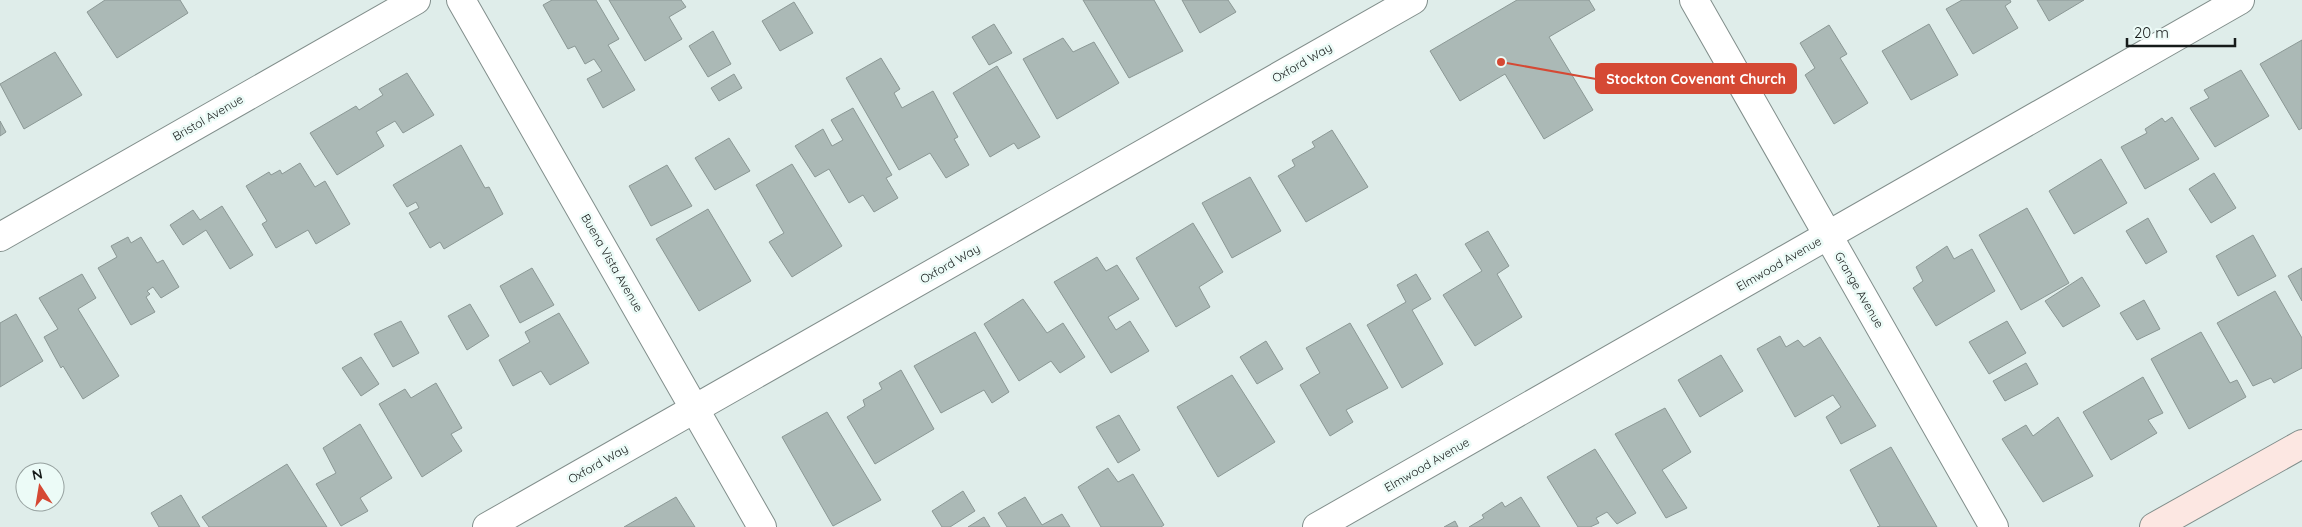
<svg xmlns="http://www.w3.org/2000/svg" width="2302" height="527" viewBox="0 0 2302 527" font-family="Quicksand,sans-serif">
<rect width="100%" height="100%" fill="#dfedea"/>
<!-- building -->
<g fill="#abb9b6" stroke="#8b9895">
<polygon points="105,0 180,0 188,13 117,58 87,12"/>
<polygon points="552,0 596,0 619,39 608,45 635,90 603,108 587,79 602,71 594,59 585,64 575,46 568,49 543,5"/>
<polygon points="609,0 681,0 686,7 669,17 682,39 645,61"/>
<polygon points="1083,0 1154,0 1183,51 1129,78"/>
<polygon points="1182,0 1228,0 1236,12 1200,33"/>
<polygon points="1517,0 1589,0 1595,10 1549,37 1593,110 1544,139 1505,74 1460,101 1430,51"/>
<polygon points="1962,0 2010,0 2011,2 2005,6 2018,28 1973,54 1946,9"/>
<polygon points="2037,0 2084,0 2049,21"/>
<polygon points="794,2 813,33 780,51 762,21"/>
<polygon points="994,24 1012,53 989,65 972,37"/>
<polygon points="1929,24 1958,75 1911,100 1882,51"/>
<polygon points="1829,25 1847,54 1840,58 1868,103 1834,124 1805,75 1815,68 1800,43"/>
<polygon points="713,31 731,64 708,77 689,46"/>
<polygon points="1063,38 1073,52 1094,42 1119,83 1057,119 1023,59"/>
<polygon points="2302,40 2302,128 2299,130 2260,64"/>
<polygon points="55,52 82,95 24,129 0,84"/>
<polygon points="881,58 900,89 894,93 902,108 933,91 958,137 954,139 969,165 946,178 930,153 899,170 846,78"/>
<polygon points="997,66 1040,137 1018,149 1014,143 990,157 953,93"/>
<polygon points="2241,70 2269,116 2215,147 2190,108 2209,98 2204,90"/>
<polygon points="407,73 434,115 403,133 395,121 376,132 384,146 337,175 310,133 356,106 359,110 383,95 379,89"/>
<polygon points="734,74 742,88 719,101 711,88"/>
<polygon points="853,108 892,175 886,178 898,198 874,212 863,195 849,203 829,169 815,177 795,146 823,129 832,146 843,140 831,120"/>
<polygon points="2172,117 2199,159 2145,189 2121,147 2147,133 2145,129 2162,118 2165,122"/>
<polygon points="0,121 6,132 0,136"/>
<polygon points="1332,130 1368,187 1306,222 1278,176 1295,166 1292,160 1315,147 1312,142"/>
<polygon points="729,138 750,171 715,190 695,158"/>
<polygon points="461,145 485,188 489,187 503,214 444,249 440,242 430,248 409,213 419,208 416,202 407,207 393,185"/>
<polygon points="2101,159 2127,203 2074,234 2049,191"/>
<polygon points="300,163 315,187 325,181 350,224 316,244 308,230 276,248 262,224 267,221 246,186 269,172 271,175 280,170 282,174"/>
<polygon points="792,164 842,246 792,277 769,242 784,233 756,185"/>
<polygon points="667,165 692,206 651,226 629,186"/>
<polygon points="2214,173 2236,208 2211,223 2189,189"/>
<polygon points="1250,177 1281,231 1232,258 1202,203"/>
<polygon points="222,206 253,255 230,269 206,230 183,245 170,225 193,210 200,220"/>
<polygon points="2027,208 2069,283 2021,310 1979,235"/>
<polygon points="708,209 751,281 699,311 656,239"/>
<polygon points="2148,218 2167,252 2146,264 2126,231"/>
<polygon points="1193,223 1223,272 1199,287 1210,307 1176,327 1136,258"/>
<polygon points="1488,231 1509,266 1497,274 1522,317 1475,346 1443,295 1482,271 1465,244"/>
<polygon points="2253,235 2276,276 2238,296 2216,256"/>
<polygon points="128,237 131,243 141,237 157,263 163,260 179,287 161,298 153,287 147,291 150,294 146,297 155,312 131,325 98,268 117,257 111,246"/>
<polygon points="1947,246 1954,259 1972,249 1995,291 1936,326 1913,288 1923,281 1916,267"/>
<polygon points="1097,257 1106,271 1117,265 1139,299 1108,317 1116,330 1130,321 1149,351 1111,373 1054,282"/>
<polygon points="532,268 554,305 520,323 500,286"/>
<polygon points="2302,268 2302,301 2288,276"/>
<polygon points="82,274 96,298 78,309 119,376 83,399 63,366 61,368 44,337 58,329 39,298"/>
<polygon points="1416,274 1431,299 1412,310 1443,364 1402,388 1367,325 1406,302 1397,285"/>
<polygon points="2082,277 2100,306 2063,327 2045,301"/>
<polygon points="2275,291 2302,338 2302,368 2274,383 2271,378 2253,386 2217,323"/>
<polygon points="1023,299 1047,333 1063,323 1085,357 1060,373 1051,361 1019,381 984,324"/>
<polygon points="2144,300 2160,329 2137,340 2120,313"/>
<polygon points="470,304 489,336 467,350 448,316"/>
<polygon points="559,313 589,363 550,385 541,371 513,386 499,360 530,342 525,332"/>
<polygon points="16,314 43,361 0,387 0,323"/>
<polygon points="401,321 419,353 393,367 374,334"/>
<polygon points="2007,321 2026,353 1989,374 1969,342"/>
<polygon points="1350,323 1388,388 1346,410 1353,422 1330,436 1300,385 1320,373 1306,348"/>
<polygon points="975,332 1009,392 992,403 984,390 941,413 914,366"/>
<polygon points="2201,332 2230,383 2237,380 2246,397 2189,429 2151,359"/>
<polygon points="1780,336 1786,347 1798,340 1804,347 1820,337 1876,426 1841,444 1826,417 1841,407 1833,395 1795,417 1757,349"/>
<polygon points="1266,341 1283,369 1257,384 1240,357"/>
<polygon points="1721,355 1743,391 1700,417 1678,380"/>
<polygon points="361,357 379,384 361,396 342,368"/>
<polygon points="2026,363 2038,384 2005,401 1993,381"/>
<polygon points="901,370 934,429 875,464 847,417 865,406 863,400 882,389 879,383"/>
<polygon points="1232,375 1275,442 1218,477 1177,407"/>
<polygon points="2143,377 2163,413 2148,420 2157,433 2111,460 2083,412"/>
<polygon points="436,383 462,428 451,434 462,451 422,477 379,404 405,389 411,398"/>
<polygon points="1665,408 1691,452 1662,470 1687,508 1666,518 1615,434"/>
<polygon points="827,412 881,500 833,526 782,437"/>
<polygon points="1119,415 1140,450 1118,463 1096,427"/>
<polygon points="2058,417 2093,476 2043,502 2002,439 2026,425 2033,436"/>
<polygon points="360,424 392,478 360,498 368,511 341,526 316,484 336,473 323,448"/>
<polygon points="1891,447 1937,527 1877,527 1880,526 1850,470"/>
<polygon points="1595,449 1636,513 1617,524 1607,512 1596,518 1599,523 1590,527 1578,527 1547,477"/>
<polygon points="287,464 327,527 209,527 202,517"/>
<polygon points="1108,468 1118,482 1133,474 1164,525 1161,527 1101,527 1078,487"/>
<polygon points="963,491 975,511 950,527 942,527 932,511"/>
<polygon points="181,495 200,527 159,527 151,513"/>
<polygon points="676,497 695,527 624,527"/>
<polygon points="1025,497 1042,525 1062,514 1070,527 1007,527 998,513"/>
<polygon points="1521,497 1540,527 1469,527 1484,518 1482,515 1502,502 1505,507"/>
<polygon points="984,517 990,527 968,527"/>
<polygon points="1455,521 1458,527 1444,527"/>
</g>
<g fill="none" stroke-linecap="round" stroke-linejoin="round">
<!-- street casing -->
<g stroke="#818e8b" stroke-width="30">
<g id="street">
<polyline points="461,0 762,527"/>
<polyline points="1694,0 1994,527"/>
<polyline points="0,237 416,0"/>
<polyline points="487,527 1413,0"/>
<polyline points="1317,527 2240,0"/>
</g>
</g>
<!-- secondary casing -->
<g stroke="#818e8b" stroke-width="30">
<polyline id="secondary" points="2154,527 2302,444"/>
</g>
<!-- street -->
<use href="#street" stroke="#fff" stroke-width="28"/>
<!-- secondary -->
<use href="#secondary" stroke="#fce7e2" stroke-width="28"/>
</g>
<g text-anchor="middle" stroke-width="5" stroke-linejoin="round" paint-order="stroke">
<!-- street labels -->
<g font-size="12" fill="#161b1a" stroke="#ecfbf7">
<text transform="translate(1302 63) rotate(-30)" y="4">Oxford Way</text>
<text transform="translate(208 118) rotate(-30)" y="4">Bristol Avenue</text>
<text transform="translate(612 263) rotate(60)" y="4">Buena Vista Avenue</text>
<text transform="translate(950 264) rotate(-30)" y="4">Oxford Way</text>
<text transform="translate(1779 264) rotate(-30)" y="4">Elmwood Avenue</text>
<text transform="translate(1859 290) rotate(60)" y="4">Grange Avenue</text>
<text transform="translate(598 464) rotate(-30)" y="4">Oxford Way</text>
<text transform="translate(1427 465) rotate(-30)" y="4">Elmwood Avenue</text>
</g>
</g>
<!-- callouts -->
<path fill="none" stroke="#d54934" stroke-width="2" d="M1501 62L1596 79"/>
<circle fill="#d54934" stroke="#ecfbf7" stroke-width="2" cx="1501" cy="62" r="5"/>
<rect fill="#d54934" stroke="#d54934" stroke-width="2" x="1596" y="64" width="200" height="29" rx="5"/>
<g font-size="14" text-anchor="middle" font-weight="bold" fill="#fff">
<text x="1696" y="84">Stockton Covenant Church</text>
</g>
<!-- north arrow -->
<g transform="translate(40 487) rotate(348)"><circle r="24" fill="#ecfbf7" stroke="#96a19f"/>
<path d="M0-4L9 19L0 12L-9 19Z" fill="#d54934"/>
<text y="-8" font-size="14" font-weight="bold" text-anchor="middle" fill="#161b1a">N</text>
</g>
<!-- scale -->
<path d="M2127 38v8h108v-8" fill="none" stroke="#161b1a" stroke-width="2.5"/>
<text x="2134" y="38" font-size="15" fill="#161b1a" stroke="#ecfbf7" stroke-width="4" paint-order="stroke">20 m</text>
</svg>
